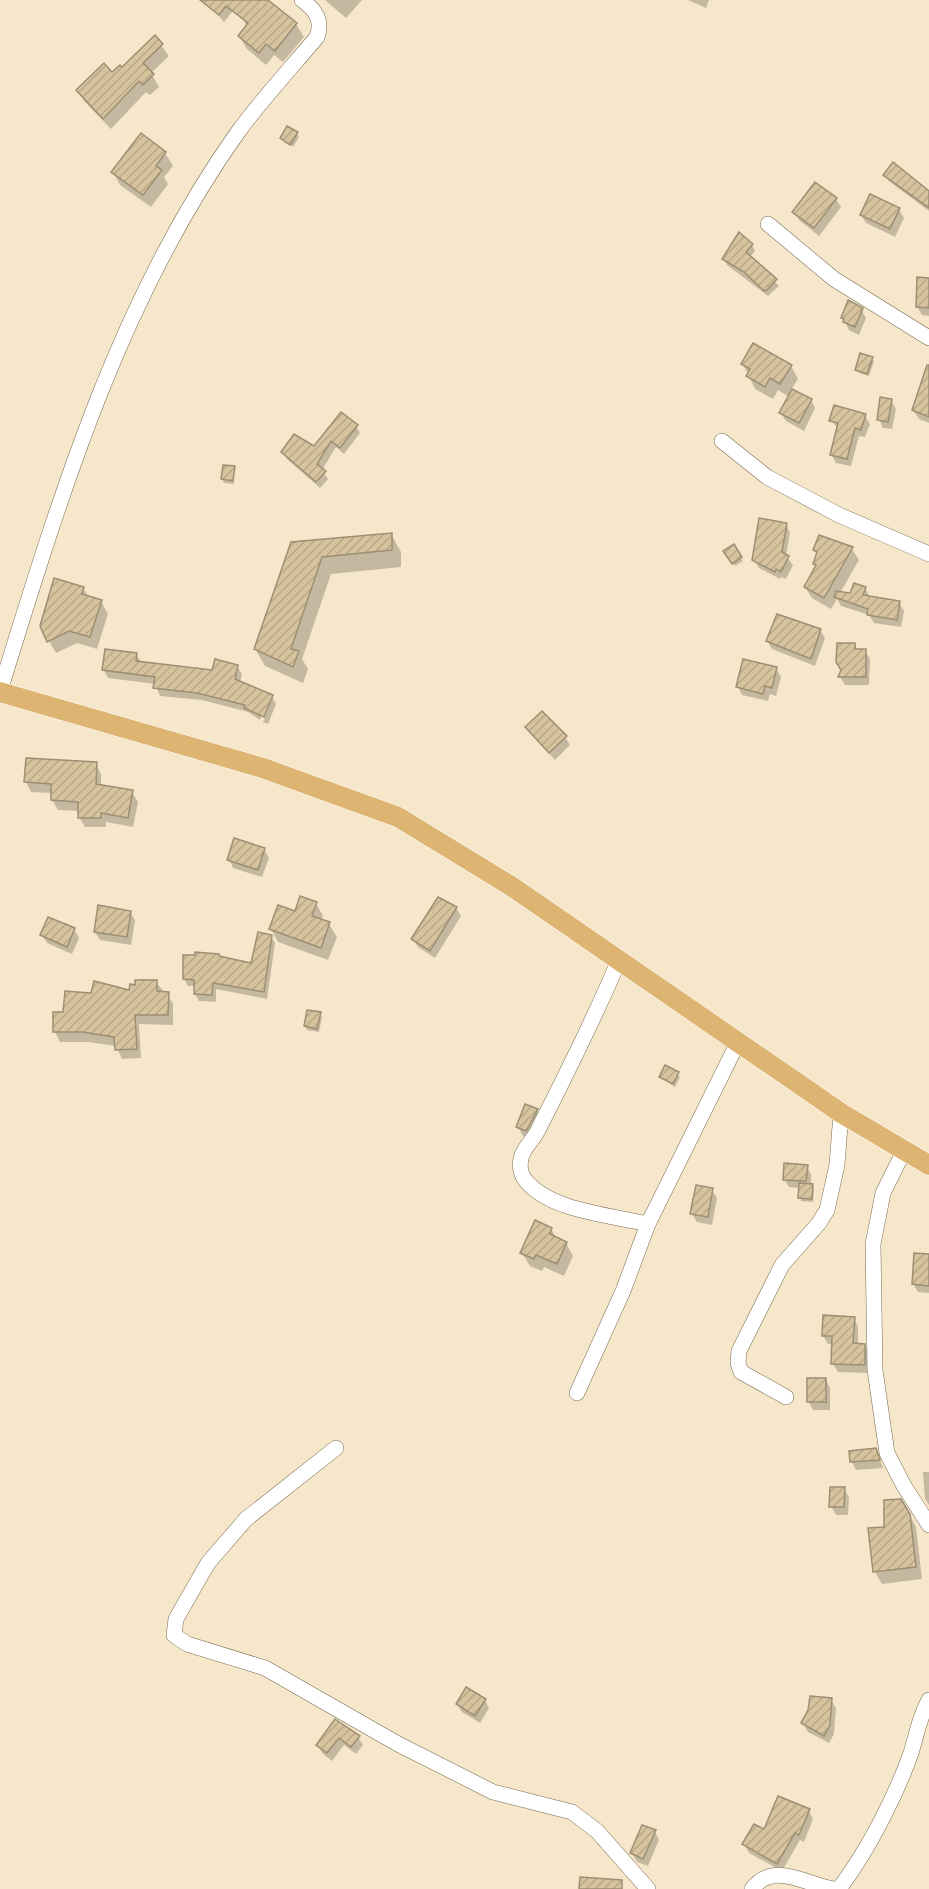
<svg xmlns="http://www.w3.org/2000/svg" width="929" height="1889" viewBox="0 0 929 1889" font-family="'Fira Sans',sans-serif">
<defs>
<pattern id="building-hatch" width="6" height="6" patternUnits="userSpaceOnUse" patternTransform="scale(1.5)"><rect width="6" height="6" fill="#d7c49f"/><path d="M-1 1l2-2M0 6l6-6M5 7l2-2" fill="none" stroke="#b9a888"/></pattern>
</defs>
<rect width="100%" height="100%" fill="#f6e7ca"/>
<!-- shadow -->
<g fill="#0003">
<polygon points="215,0 232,0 236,7 224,22 210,6"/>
<polygon points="255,0 266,0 296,24 304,37 283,62 274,55 266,65 247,49 239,36 247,27 242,17"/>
<polygon points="325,0 362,0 346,18"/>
<polygon points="688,0 709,0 706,8"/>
<polygon points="155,37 169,56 151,73 159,87 150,95 146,92 111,129 84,101 78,90 122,69"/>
<polygon points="297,133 299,137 293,147 282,138"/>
<polygon points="165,153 173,166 164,177 168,184 151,207 120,185 113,172"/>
<polygon points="885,175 929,193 929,211 889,181"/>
<polygon points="836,199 841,207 819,236 799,220 794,212"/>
<polygon points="899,210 904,218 895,237 866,223 861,215"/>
<polygon points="752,245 755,251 750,257 779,286 768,296 727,265 724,259"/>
<polygon points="929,279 929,316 922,315 917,307"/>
<polygon points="861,309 866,318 859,335 849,330 843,318"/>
<polygon points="872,358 874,361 869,376 859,373 857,370"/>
<polygon points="743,364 791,366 798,379 791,390 811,400 815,408 804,431 786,421 781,413 789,397 778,390 773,399 755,389"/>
<polygon points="929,370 929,423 919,419 913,410"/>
<polygon points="891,400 896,409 892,429 883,428 879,419"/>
<polygon points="865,416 870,424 865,437 859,436 851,466 836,463 831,454 838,429 831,420"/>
<polygon points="356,426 360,433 344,454 336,447 322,470 328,479 320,488 287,459 283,452 315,448"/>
<polygon points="234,468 234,484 224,483 222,479"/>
<polygon points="786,524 790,533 786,556 793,565 786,579 781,577 780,579 759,568 754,559"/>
<polygon points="391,534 401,552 401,567 331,574 302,659 308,669 303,683 265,666 255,649 292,544"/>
<polygon points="819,537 852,549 859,560 840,593 851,595 865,588 870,597 899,603 904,611 901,627 874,623 869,615 841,606 837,599 831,609 812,598 805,587 817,567 815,564 818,555 815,550"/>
<polygon points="733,546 743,561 735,566 725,551"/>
<polygon points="83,588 89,598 101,601 108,614 97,649 77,643 56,653 49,641"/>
<polygon points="820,630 825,638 815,666 772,649 767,641"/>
<polygon points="855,645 858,651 865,651 870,659 869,685 845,685 840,677"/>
<polygon points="136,654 142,663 213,671 237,666 242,674 240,683 272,696 276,704 268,724 263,722 272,699 269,699 260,720 248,712 202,700 160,696 155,684 108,678 104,670"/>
<polygon points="776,668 781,677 776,696 770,694 768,701 742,695 738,687"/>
<polygon points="527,728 565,737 570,745 555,760"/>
<polygon points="96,764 101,774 101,786 132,792 138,802 133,827 106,822 106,827 85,827 79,817 80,811 58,810 52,800 52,793 31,792 26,782"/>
<polygon points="264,849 269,858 262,877 233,868 229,859"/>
<polygon points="438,899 456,908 461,916 435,958 418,947 413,939"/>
<polygon points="316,903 323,916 321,921 329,924 337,937 328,960 278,942 271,929"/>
<polygon points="130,912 135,920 131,945 100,940 95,932"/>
<polygon points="74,929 79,938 72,954 47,943 42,935"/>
<polygon points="271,936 275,943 267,999 216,989 216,1002 199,1001 195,994 195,986 188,986 184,979 220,958 252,965"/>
<polygon points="156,982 173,1003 173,1025 139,1024 141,1058 122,1059 116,1046 88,1042 60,1042 55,1032 64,1013 92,995 131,992 137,986"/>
<polygon points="320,1014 322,1017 319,1032 307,1030 305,1026"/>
<polygon points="665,1067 680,1077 675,1087 660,1077"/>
<polygon points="537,1110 541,1119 531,1139 523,1136 518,1127"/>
<polygon points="807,1166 811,1175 811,1185 814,1189 813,1202 801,1201 800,1188 789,1187 784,1179"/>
<polygon points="712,1190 717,1198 712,1225 697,1222 692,1214"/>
<polygon points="551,1229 557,1239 566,1243 573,1256 564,1276 544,1267 542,1271 530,1266 522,1253"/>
<polygon points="929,1256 929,1293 918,1292 913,1284"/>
<polygon points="854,1318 858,1327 858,1345 864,1345 869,1353 869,1373 838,1372 833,1364 833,1344 828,1344 823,1336"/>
<polygon points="826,1380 830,1388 830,1410 813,1410 809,1402"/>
<polygon points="876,1450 883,1468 856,1470 852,1462"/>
<polygon points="923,1472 929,1472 929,1505 925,1499"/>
<polygon points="844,1489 849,1497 848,1515 836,1515 831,1506"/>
<polygon points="909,1514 916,1527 922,1579 882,1584 875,1572 886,1528"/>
<polygon points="485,1700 489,1708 480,1723 462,1712 457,1704"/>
<polygon points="831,1700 836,1708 834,1734 829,1743 808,1732 803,1723"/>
<polygon points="336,1722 358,1737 363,1745 356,1754 344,1745 332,1761 323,1754 318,1746"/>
<polygon points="809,1811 813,1819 804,1842 800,1840 782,1871 749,1853 744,1844"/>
<polygon points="655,1832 659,1840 648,1866 637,1862 632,1853"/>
</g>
<!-- building -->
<g fill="url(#building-hatch)" stroke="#9d8f74" stroke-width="1.5">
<polygon points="200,0 268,0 297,23 275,51 266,44 259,53 238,36 248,23 226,6 219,15"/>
<polygon points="155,35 163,44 143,63 154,74 143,85 139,81 103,119 76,90 104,63 112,72 120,65 122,67"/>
<polygon points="287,126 298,132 290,145 280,138"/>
<polygon points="141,133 166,152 156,166 162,170 143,195 111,172"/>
<polygon points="893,162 929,191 929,208 883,175"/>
<polygon points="815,182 837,198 814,228 792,212"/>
<polygon points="870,194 900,208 890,229 860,215"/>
<polygon points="739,232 753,244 746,252 777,279 767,290 764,291 744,272 722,259"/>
<polygon points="917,277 929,278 929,308 916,307"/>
<polygon points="848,300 863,308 855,327 843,322 844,319 841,318"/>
<polygon points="753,343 792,365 780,384 770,378 765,387 746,376 750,369 741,364"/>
<polygon points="860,353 873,357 867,374 855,370"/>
<polygon points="927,365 929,365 929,417 912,410"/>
<polygon points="792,389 812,399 799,423 779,413"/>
<polygon points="880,397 892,399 888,422 877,420"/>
<polygon points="834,405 866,414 861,430 855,428 847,459 830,455 838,423 829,421"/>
<polygon points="341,412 358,425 340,448 331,441 317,464 326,471 316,482 281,452 294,434 314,446"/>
<polygon points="223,465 235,466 233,481 221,479"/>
<polygon points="759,518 787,523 782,552 789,556 781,572 776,569 775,572 752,560"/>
<polygon points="392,533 392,550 322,557 291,649 299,651 293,667 254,649 291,542"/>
<polygon points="819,535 853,547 824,598 804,587 816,565 813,564 817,552 813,550"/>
<polygon points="734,544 742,557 732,564 723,551"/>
<polygon points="54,578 84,587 82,594 102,600 90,637 69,631 47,642 40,626"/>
<polygon points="854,583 866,587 863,595 900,601 897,620 867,615 868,609 834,597 836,591 850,593"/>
<polygon points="777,614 821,629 811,659 766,641"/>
<polygon points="837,643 855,643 855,649 866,649 866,677 838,677 841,670 836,662"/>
<polygon points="105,649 137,653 136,661 212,670 215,659 238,665 235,679 273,695 264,717 244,708 245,705 197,693 153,688 155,677 102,670"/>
<polygon points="743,659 777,667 772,688 765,686 763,694 736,687"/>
<polygon points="542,711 567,736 549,753 525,727"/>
<polygon points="26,758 97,762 96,784 133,790 128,818 101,813 101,818 78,818 78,802 51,800 51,784 24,782"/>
<polygon points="234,838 265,848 258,870 227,860"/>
<polygon points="300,896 317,902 312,916 330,922 321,948 269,929 278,905 295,911"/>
<polygon points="438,897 457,907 430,951 411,939"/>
<polygon points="98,905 131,911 127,937 94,932"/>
<polygon points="48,917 75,928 67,947 40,935"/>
<polygon points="258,932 272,935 264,992 213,983 212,995 194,994 194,980 183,979 183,955 195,955 195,952 219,954 219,956 251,963"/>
<polygon points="135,980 157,980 157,991 169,992 168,1015 135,1015 137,1049 115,1050 114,1037 82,1032 53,1032 53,1012 63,1012 65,991 91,993 94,981 129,990 130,984 135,985"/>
<polygon points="307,1010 321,1012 317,1029 304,1026"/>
<polygon points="665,1065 679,1072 673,1084 659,1077"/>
<polygon points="525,1104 538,1109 526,1131 516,1127"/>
<polygon points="784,1163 808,1165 806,1181 783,1180"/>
<polygon points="799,1183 813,1184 812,1199 798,1198"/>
<polygon points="696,1185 713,1188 708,1217 690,1214"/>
<polygon points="535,1220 552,1228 550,1234 567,1242 557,1264 536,1255 534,1259 520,1253"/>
<polygon points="914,1253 929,1254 929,1286 912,1284"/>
<polygon points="823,1315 855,1317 853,1343 865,1344 865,1365 831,1364 832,1336 822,1336"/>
<rect x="807" y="1378" width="19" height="24"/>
<polygon points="876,1448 880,1460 850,1462 849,1451"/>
<polygon points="830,1487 845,1487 844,1507 829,1507"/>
<polygon points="901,1499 910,1514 916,1567 873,1572 868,1528 884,1527 884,1500"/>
<polygon points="466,1687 486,1699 475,1716 456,1704"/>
<polygon points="810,1696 832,1698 830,1725 824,1736 801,1723 808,1710"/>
<polygon points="335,1719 360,1736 351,1747 339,1738 327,1753 316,1745"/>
<polygon points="778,1796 810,1809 799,1835 795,1833 777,1864 742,1844 754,1824 764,1829"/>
<polygon points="642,1825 656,1830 643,1859 630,1853"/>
<polygon points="580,1877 622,1880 622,1889 579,1889"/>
</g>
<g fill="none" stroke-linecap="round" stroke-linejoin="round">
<!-- minor casing -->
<g stroke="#786a50" stroke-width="16">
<g id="minor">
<polyline points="768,224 834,279 929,338"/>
<polyline points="722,441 767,477 839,515 929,554"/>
<path d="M0 691C60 497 119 299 238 132 262 99 291 68 317 37 323 21 316 10 302 0"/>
<path d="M619 960C595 1017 567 1073 539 1128 535 1138 526 1145 522 1155 519 1164 520 1174 526 1181 551 1211 610 1215 648 1224"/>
<polyline points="904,1151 883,1193 873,1244 875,1370 887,1453 904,1486 929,1525"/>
<polyline points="577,1393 623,1291 648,1224 738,1042"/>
<polyline points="786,1397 741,1372 738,1363 739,1351 782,1265 819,1223 827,1210 837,1165 841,1113"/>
<polyline points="336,1448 246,1519 208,1563 176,1619 174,1635 187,1644 265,1668 398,1744 493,1792 572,1812 597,1831 648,1889"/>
<path d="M752 1889C773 1861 805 1884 833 1889"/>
<path d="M839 1889C868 1850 895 1798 911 1753 917 1734 919 1717 929 1700"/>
</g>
</g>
<!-- major casing -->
<g stroke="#fff" stroke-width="21">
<polyline id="major" points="0,692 263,768 398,817 511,886 841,1113 929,1165"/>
</g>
<!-- minor -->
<use href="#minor" stroke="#fff" stroke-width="15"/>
<!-- major -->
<use href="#major" stroke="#ddb471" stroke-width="20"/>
</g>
</svg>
